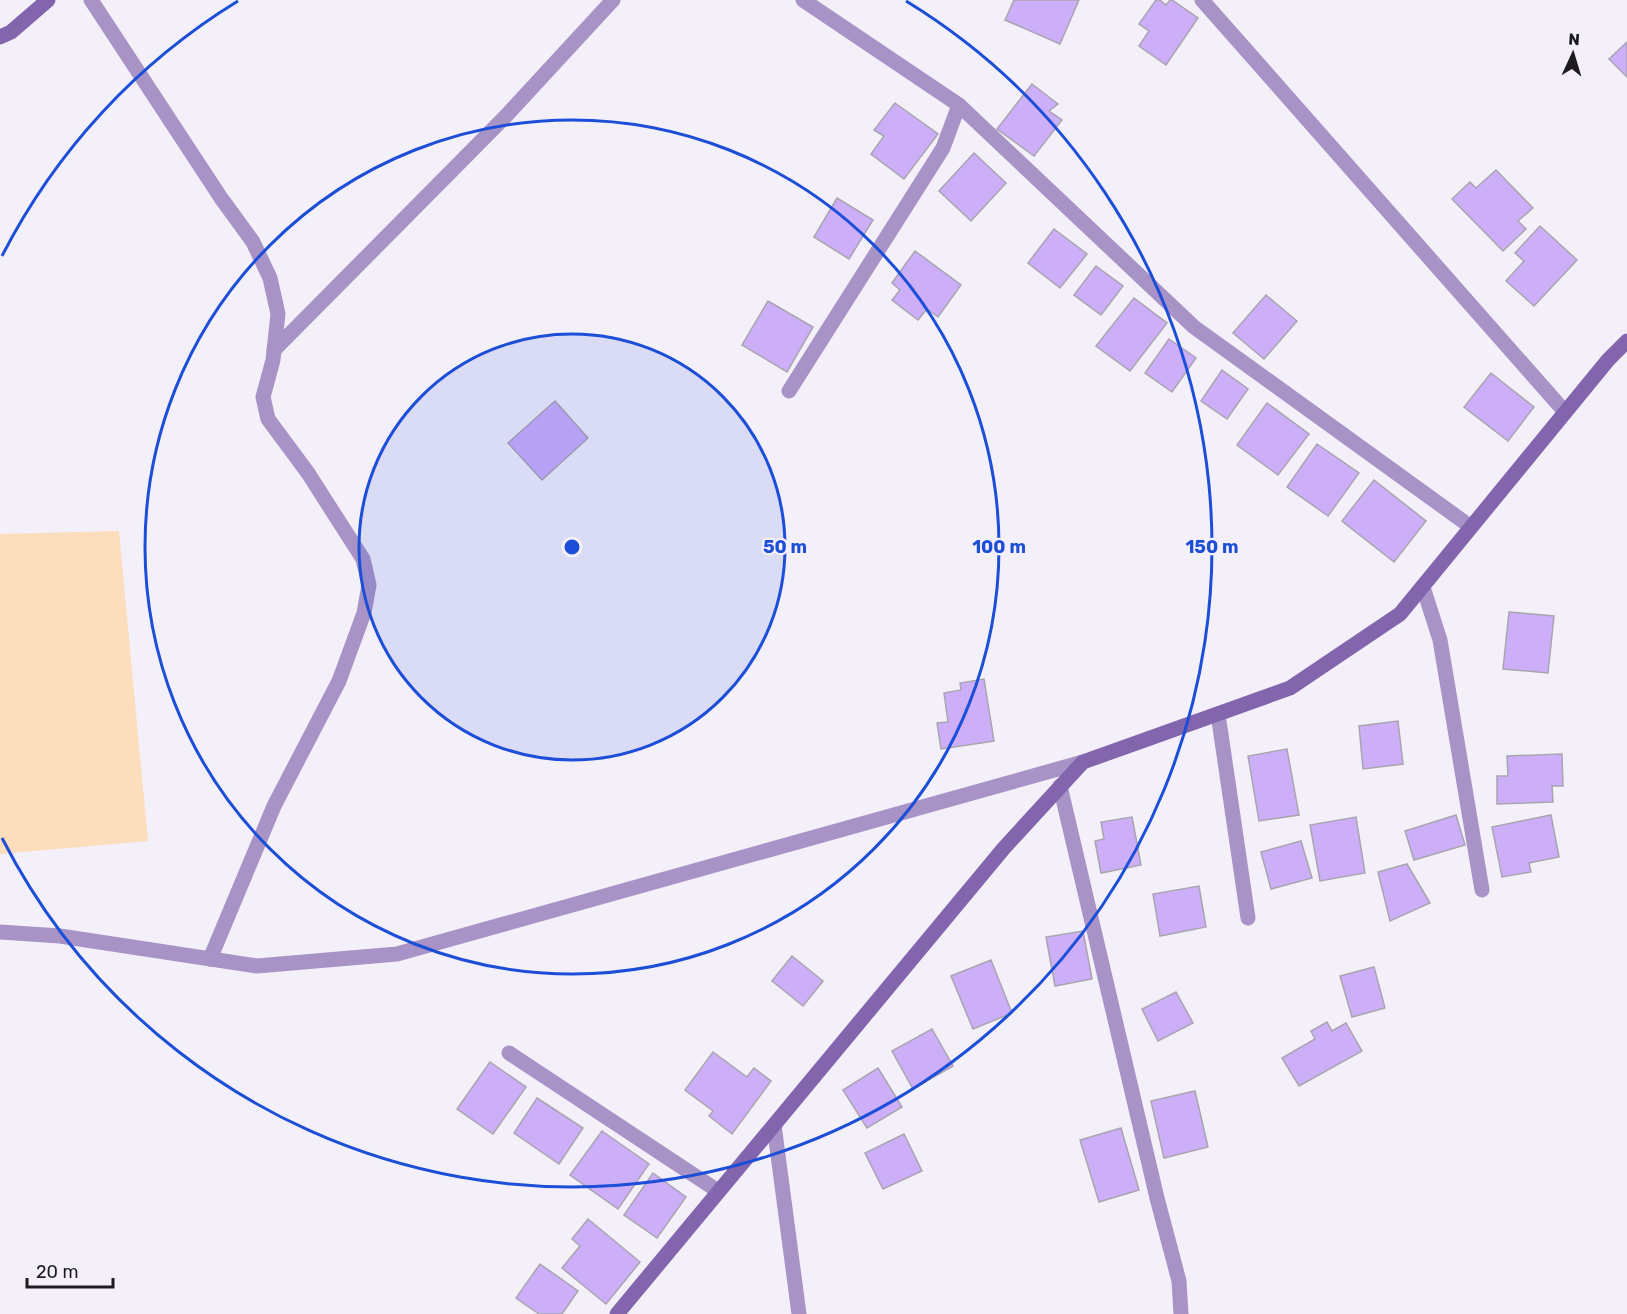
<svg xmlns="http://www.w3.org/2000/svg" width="1627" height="1314" viewBox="0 0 1627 1314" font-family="Rubik,sans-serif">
<rect width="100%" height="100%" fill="#f4f0fa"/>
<!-- green -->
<polygon fill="#fcddbc" points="119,531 148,841 0,854 0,534"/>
<!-- building -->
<g fill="#ccaef9" stroke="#a9a5af" stroke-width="1.5">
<polygon points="1014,0 1079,0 1060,44 1005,20"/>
<polygon points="1156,0 1160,0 1166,5 1170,0 1172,0 1198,18 1166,65 1139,46 1149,31 1139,24"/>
<polygon points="1627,42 1627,77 1609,59"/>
<polygon points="1032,84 1058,104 1049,111 1062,120 1034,156 997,129"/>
<polygon points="895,103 938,134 904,179 871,154 884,136 874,130"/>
<polygon points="974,153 1006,183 971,221 939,191"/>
<polygon points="1496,170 1533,208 1518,221 1526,229 1503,251 1452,199 1470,182 1476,188"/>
<polygon points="837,198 873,220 849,259 814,237"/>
<polygon points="1540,226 1577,260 1534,306 1506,281 1524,261 1515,253"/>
<polygon points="1054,229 1087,254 1060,288 1028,263"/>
<polygon points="915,251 961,285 938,317 927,309 918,320 892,300 900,290 892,283"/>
<polygon points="1096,266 1123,286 1101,315 1074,295"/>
<polygon points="1266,295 1297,321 1264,359 1233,333"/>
<polygon points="1134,298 1167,323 1130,371 1096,346"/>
<polygon points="768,301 813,327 787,372 742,345"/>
<polygon points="1169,339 1196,358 1172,392 1145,373"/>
<polygon points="1222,370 1248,389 1227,419 1201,401"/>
<polygon points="1491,373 1534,407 1508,441 1464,407"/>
<polygon points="555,401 588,438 542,480 508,443"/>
<polygon points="1267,403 1309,434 1278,475 1237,445"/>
<polygon points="1317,444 1359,473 1328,516 1287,487"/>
<polygon points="1374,480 1426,521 1394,562 1342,521"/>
<polygon points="1509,612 1554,616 1548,673 1503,669"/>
<polygon points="984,679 994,741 941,749 937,723 948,722 944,693 961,690 960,683"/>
<polygon points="1398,721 1403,764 1363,769 1359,726"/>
<polygon points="1287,749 1299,815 1259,821 1248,756"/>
<polygon points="1562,754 1563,786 1552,786 1553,802 1497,804 1497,776 1508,776 1507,756"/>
<polygon points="1456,815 1465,845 1414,860 1405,831"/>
<polygon points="1551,815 1559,857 1529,863 1531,872 1502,877 1492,827"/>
<polygon points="1132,817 1141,865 1101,873 1095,841 1104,839 1101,822"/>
<polygon points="1356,817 1365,873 1320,881 1310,825"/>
<polygon points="1301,841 1312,878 1271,889 1261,852"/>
<polygon points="1407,864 1430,903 1390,921 1378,872"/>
<polygon points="1199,886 1206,927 1160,936 1153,894"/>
<polygon points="1083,931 1092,979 1055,986 1046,937"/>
<polygon points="792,956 823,981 803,1006 772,981"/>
<polygon points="991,960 1012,1013 973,1029 951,976"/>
<polygon points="1374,967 1385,1008 1352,1017 1340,976"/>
<polygon points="1176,992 1193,1023 1158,1041 1142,1009"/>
<polygon points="1327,1022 1332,1031 1346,1023 1362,1051 1299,1086 1282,1058 1315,1039 1311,1031"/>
<polygon points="932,1029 953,1066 913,1089 892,1051"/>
<polygon points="713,1052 747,1077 754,1068 771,1081 732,1134 709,1116 713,1111 685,1090"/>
<polygon points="490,1062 526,1087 493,1134 457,1109"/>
<polygon points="878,1068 902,1107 867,1128 843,1090"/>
<polygon points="1195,1091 1208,1147 1164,1158 1151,1101"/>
<polygon points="537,1098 583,1128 559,1164 514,1133"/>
<polygon points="1121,1128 1139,1190 1099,1202 1080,1140"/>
<polygon points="602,1131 649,1164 618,1209 570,1175"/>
<polygon points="904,1134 922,1171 883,1189 865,1153"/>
<polygon points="653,1173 686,1197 657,1238 624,1215"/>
<polygon points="588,1219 640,1262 606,1304 562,1268 580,1246 572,1239"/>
<polygon points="540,1264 578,1291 562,1314 539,1314 516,1298"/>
</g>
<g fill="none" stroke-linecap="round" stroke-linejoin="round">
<!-- street -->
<g stroke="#a793c6" stroke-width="15">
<polyline points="91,0 221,198 253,242 270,278 278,314 273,360 263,397 268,419 308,473 363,559 369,585 364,613 339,681 274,806 210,959"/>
<polyline points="803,0 959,105 1194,327 1471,527"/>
<polyline points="1202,0 1565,412"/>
<polyline points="274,350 505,117 613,0"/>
<polyline points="789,391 943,148 959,105"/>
<polyline points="1423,587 1440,640 1482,890"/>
<polyline points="1218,714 1248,918"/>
<polyline points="1060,786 1157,1198 1179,1281 1181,1314"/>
<polyline points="0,932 60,936 257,966 397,954 1083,762"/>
<polyline points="509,1053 718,1191"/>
<polyline points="774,1125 799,1314"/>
</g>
<!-- secondary -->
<g stroke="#8365ae" stroke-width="15">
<polyline points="0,37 11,32 48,0"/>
<polyline points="617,1314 1004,848 1083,762 1290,688 1400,614 1608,360 1627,341"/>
</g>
</g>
<!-- distance rings -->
<circle cx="572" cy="547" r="213" fill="#1d4ed8" fill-opacity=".12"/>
<g fill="none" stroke="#1d4ed8" stroke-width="3">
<circle cx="572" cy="547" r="213"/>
<circle cx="572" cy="547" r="427"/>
<path d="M2 256A640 640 0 0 1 238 1M906 1A640 640 0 1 1 2 838"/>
</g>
<circle cx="572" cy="547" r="9" fill="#1d4ed8" stroke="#f4f0fa" stroke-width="3"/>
<g font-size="18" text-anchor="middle" font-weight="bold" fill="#1d4ed8" stroke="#f4f0fa" stroke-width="4.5" stroke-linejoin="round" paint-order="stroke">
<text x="785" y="553">50 m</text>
<text x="999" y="553">100 m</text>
<text x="1212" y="553">150 m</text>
</g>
<!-- north arrow -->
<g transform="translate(1573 54) rotate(4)" stroke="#f4f0fa" stroke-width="4.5" paint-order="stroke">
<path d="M0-4.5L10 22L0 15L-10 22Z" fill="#1d1b1f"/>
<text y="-9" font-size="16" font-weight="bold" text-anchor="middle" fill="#1d1b1f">N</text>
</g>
<!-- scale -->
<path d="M27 1278v9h86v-9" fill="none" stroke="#1d1b1f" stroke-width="3"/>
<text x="36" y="1278" font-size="18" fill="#1d1b1f" stroke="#f4f0fa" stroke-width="4.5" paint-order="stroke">20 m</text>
</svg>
